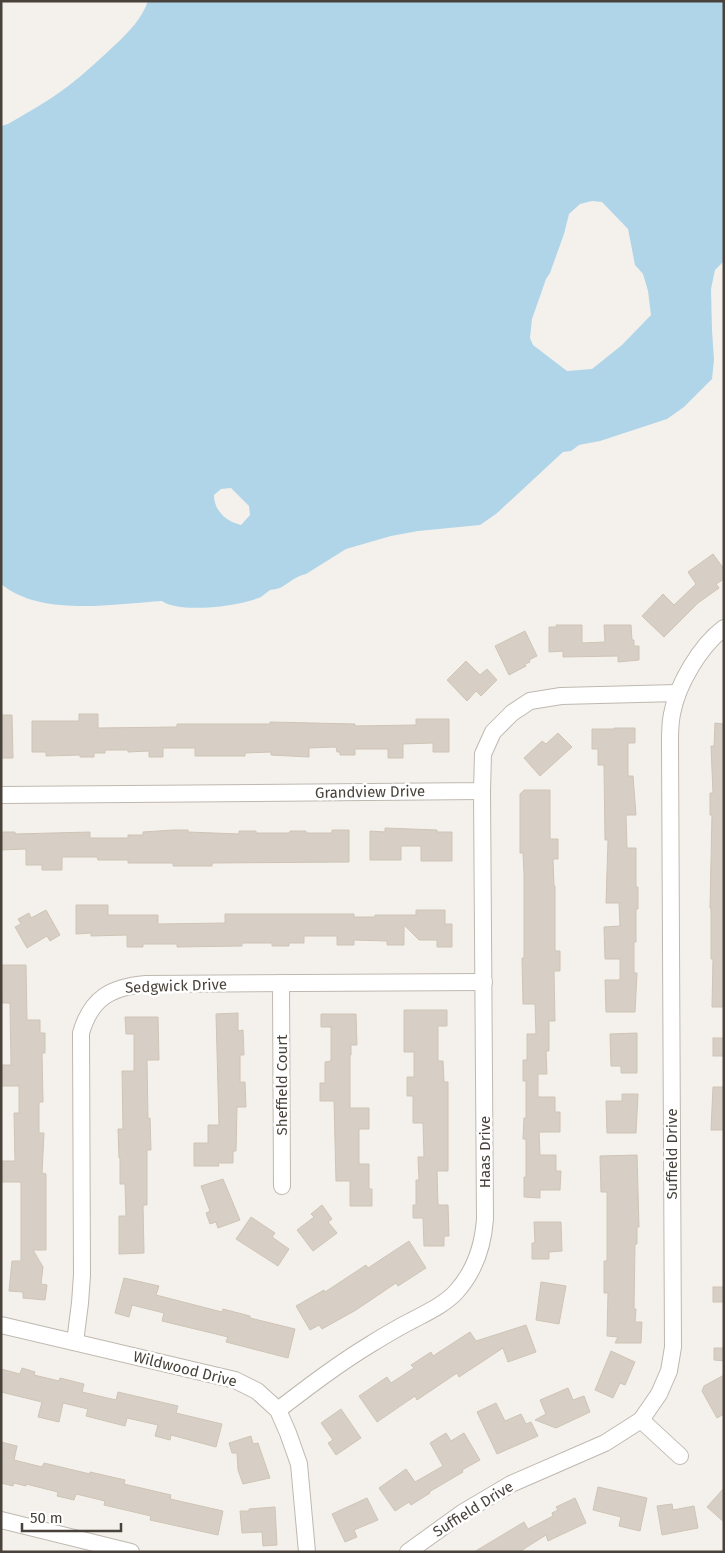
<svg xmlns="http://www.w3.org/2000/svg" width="725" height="1553" viewBox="0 0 725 1553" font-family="'Fira Sans',sans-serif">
<rect width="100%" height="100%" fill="#f4f1ec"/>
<!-- water -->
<path fill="#b0d5e9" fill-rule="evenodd" d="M148 1H724V261L715 270 711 289 712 330 714 360 712 379 684 407 667 419 600 441 579 445 571 451 563 452 496 514 480 525 418 531 391 536 346 549 306 574C296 576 290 582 282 587 278 589 274 589 270 590 267 592 264 595 261 597 240 606 180 614 162 601 113 604 41 617 1 584V126L8 124C27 113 48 101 67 87 84 74 100 59 116 44 129 32 142 18 148 1ZM592 201 602 202 628 229 635 265 643 274 648 291 651 315 622 345 592 369 567 371 533 345 530 338 532 319 546 279 550 273 564 234 569 214 580 204ZM231 488 249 506 250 515 241 525C226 521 214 511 214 495L221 489Z"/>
<!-- building -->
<g fill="#d7cfc5" stroke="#cfc4b6">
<polygon points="713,554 724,569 724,579 716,584 719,588 698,603 664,637 642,616 663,594 674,605 696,584 688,572"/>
<polygon points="556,625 582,625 582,643 605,642 604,625 631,625 632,640 634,640 634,646 639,646 639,660 618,662 618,656 563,657 563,651 549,652 549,627 557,627"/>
<polygon points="525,631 537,656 529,660 530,662 525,664 526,666 509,675 495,646"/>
<polygon points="466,661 480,675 487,669 497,680 481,696 476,691 467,701 447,680"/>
<polygon points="79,714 98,714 98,728 177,727 177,724 270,724 270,722 355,724 355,726 416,725 416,719 449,719 449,752 433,752 433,743 403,744 403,758 388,758 388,749 355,749 355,755 340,755 340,752 337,752 336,747 309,748 309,757 271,755 271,752 245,753 245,756 195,756 195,748 163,748 163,757 149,757 149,751 128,752 128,750 105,750 105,753 94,753 94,757 80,757 80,755 46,756 46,752 32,752 32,721 79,721"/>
<polygon points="1,715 12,715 13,758 1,758"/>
<polygon points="715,723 724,724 724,1007 712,1007 713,959 711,959 711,908 710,908 712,815 710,815 710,793 713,793 711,746 714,746"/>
<polygon points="614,728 635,728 635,743 628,743 628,776 633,776 636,815 626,815 627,848 636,848 636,887 638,887 638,909 636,909 636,942 634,942 634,973 637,973 635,1012 606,1012 605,980 620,980 620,959 605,959 604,927 620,926 619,903 606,903 608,840 605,840 604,765 598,765 598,749 592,749 592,729 614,729"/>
<polygon points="558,733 572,747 540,776 524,758 542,741 546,744"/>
<polygon points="524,790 550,790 550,839 558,839 558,859 553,859 554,886 555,886 555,951 560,951 560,971 554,971 555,1021 549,1021 549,1051 546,1051 547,1074 538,1074 538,1097 555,1097 555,1112 560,1112 560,1132 539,1132 540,1155 556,1155 556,1171 561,1171 560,1190 540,1190 540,1198 524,1197 524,1177 526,1177 526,1139 523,1139 524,1118 526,1118 526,1081 523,1081 523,1060 527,1060 527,1034 536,1034 535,1004 523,1004 522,958 524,958 524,874 523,853 520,853 520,794"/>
<polygon points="385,828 437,830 437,832 452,832 452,861 421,861 421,846 401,846 401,860 370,860 370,831 385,832"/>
<polygon points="173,830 188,830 188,832 239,834 239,831 256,831 256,833 290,833 290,831 306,831 306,833 332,833 332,830 349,830 349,862 212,863 212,866 173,866 173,863 128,863 128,860 98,860 97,857 62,857 62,870 42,870 42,865 26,865 26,849 1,850 1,832 15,832 15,834 90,832 90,838 128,838 128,835 143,835 143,832"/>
<polygon points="76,905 108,905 108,915 158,915 158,924 225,923 225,914 354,914 354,917 375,917 375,915 416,915 416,910 445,910 445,924 452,924 452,947 437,947 437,940 419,940 404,925 404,945 387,945 387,941 354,940 354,945 337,945 337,936 304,936 304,943 289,943 289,946 272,946 272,943 242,943 242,946 177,947 177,944 143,944 143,947 127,947 127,935 91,936 91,933 76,934"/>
<polygon points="46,910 60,935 50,941 47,936 27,948 15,927 21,924 18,919 29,913 31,918"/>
<polygon points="1,965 26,965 27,1020 40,1020 40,1033 45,1033 45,1053 42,1053 43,1102 39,1102 39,1133 44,1133 42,1173 46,1174 46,1250 33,1250 43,1267 41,1284 47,1285 45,1300 23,1298 23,1292 9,1291 12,1261 21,1261 21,1182 2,1182 2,1161 15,1161 14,1113 19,1113 19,1086 1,1086 1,1065 11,1065 10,1003 2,1003"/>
<polygon points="404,1010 447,1010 447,1026 438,1026 438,1061 443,1061 444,1082 448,1082 448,1171 437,1171 438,1205 448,1205 449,1236 444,1236 444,1246 424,1246 423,1218 413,1218 413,1205 416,1205 416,1180 419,1180 418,1157 424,1157 423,1123 413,1123 413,1096 407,1096 407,1077 414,1077 414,1052 404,1052"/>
<polygon points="238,1013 238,1031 243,1030 244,1055 240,1055 240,1082 245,1082 246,1107 237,1107 236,1151 233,1151 233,1163 218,1163 219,1166 194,1166 194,1143 208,1143 208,1125 219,1125 216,1014"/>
<polygon points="321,1014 356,1014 357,1045 351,1045 351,1055 350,1055 350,1108 369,1108 369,1129 359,1129 359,1164 369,1164 369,1189 372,1189 372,1206 350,1206 350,1181 336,1181 334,1101 320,1101 320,1083 325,1083 325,1062 331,1061 331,1027 321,1027"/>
<polygon points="125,1017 158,1017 159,1060 147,1060 148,1119 150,1118 151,1150 147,1150 147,1205 143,1205 144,1253 119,1254 119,1216 126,1216 125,1184 120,1184 120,1158 119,1158 118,1129 123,1129 122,1071 134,1071 134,1034 126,1034"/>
<polygon points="637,1033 637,1073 621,1073 621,1066 611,1066 610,1034"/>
<rect x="713" y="1038" width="11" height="18"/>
<polygon points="713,1087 724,1087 724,1130 711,1130"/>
<polygon points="622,1094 638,1094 636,1133 607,1133 606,1101 622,1101"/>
<polygon points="637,1155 639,1227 637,1227 637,1244 635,1244 634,1309 636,1309 635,1322 642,1322 641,1343 615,1343 618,1337 607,1336 608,1293 604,1293 604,1261 607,1261 607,1192 601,1192 600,1156"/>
<polygon points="223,1179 240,1220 218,1228 216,1222 210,1224 206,1213 210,1211 201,1186"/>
<polygon points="322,1205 332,1219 328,1222 337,1233 313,1251 297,1230 314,1217 311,1214"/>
<polygon points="251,1217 275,1233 272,1237 289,1249 278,1266 236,1239"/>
<polygon points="534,1222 561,1222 562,1251 549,1252 549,1259 532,1259 532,1243 535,1243"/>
<polygon points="409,1241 426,1268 398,1286 396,1283 356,1310 322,1329 319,1325 310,1330 296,1306 324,1290 325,1292 366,1265 368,1268"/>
<polygon points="124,1278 159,1286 156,1295 222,1312 223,1309 250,1316 250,1318 295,1329 288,1358 226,1342 228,1337 162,1321 164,1313 132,1305 129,1317 115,1313"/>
<polygon points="541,1282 566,1286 559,1324 536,1320"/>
<rect x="713" y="1287" width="11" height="15"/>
<polygon points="526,1325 536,1352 508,1362 503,1348 459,1377 457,1373 417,1400 415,1396 377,1422 359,1396 387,1377 391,1383 414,1368 411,1365 431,1352 433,1356 470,1332 476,1341"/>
<polygon points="714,1348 724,1348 724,1361 714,1360"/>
<polygon points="611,1351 635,1362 625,1385 620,1383 613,1398 595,1390"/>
<polygon points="22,1368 35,1372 34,1375 59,1381 60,1378 84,1384 82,1392 116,1400 118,1392 178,1406 176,1413 222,1424 216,1447 171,1435 170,1440 155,1436 158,1425 127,1418 125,1426 86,1416 88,1409 63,1403 59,1422 38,1417 42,1402 1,1392 1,1369 20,1374"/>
<polygon points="724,1375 724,1414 717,1418 702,1391 704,1386"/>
<polygon points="568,1388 573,1400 584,1396 590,1412 556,1428 535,1420 546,1414 540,1400"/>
<polygon points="496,1403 505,1421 521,1414 526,1424 531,1422 538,1436 497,1454 477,1412"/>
<polygon points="341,1409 361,1438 336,1455 328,1443 333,1440 321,1423"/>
<polygon points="446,1433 451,1441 464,1433 480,1460 462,1470 463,1472 429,1492 430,1493 411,1505 409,1502 395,1511 379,1488 406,1469 415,1482 443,1466 430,1443"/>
<polygon points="251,1436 253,1444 258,1443 270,1478 243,1484 238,1470 237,1453 232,1453 229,1443"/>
<polygon points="1,1442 17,1446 14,1460 42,1467 44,1463 90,1474 90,1472 125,1480 124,1484 171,1495 170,1499 223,1511 218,1535 150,1520 151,1516 104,1505 105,1501 76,1494 74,1500 57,1496 58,1492 26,1484 26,1486 14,1483 13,1486 1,1483"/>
<polygon points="598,1487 647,1498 640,1531 619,1526 621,1517 593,1510"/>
<polygon points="724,1488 724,1522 707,1507"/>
<polygon points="367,1498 378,1520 354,1530 357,1537 345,1542 332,1514"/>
<polygon points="575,1498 586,1523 548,1541 546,1535 519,1552 474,1552 524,1522 528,1529 553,1516 552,1513 558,1510 556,1507"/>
<polygon points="672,1504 673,1510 694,1506 698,1528 662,1535 657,1506"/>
<polygon points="275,1507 277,1545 263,1546 262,1532 242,1533 240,1511 249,1511 249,1509"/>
</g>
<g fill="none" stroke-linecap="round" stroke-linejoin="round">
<!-- minor casing -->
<g stroke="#bfb8af" stroke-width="18">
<g id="minor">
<polyline points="1,795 482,791 483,754 493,732 512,713 530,701 561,696 677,693"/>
<polyline points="281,983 282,1186"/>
<polyline points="1,1325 235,1380 257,1391 278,1410 288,1433 299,1464 307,1552"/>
<path d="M75 1342 80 1303 82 1275 81 1033C91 998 111 987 146 984L484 982"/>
<path d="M278 1410C308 1387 338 1364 371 1344 384 1336 397 1328 411 1321 426 1313 444 1305 456 1292 475 1271 483 1247 485 1219L482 791"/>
<polyline points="641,1420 680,1456"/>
<polyline points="1,1520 131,1552"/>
<path d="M408 1552 462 1513 511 1484 605 1443 641 1420 659 1394 669 1371 673 1347 670 742C670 733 670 723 672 714 677 685 700 646 724 628"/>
</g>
</g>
<!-- minor -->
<use href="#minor" stroke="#fff" stroke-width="16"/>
</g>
<g text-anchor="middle" stroke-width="5" stroke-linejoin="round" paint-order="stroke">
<!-- street labels -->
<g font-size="15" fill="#48423a" stroke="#fff">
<text transform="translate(370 792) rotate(-1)" y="5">Grandview Drive</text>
<text transform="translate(176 986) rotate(-2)" y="5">Sedgwick Drive</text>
<text transform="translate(282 1085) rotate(-90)" y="5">Sheffield Court</text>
<text transform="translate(485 1152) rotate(-90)" y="5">Haas Drive</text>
<text transform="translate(672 1154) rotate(-90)" y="5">Suffield Drive</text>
<text transform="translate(185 1369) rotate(14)" y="5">Wildwood Drive</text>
<text transform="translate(473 1509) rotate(-32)" y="5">Suffield Drive</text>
</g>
</g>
<!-- border -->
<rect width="725" height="1553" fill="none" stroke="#48423a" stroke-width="5"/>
<!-- scale -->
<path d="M22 1523v8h99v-8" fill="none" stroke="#48423a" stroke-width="2.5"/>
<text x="30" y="1523" font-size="15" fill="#48423a" stroke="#ffffff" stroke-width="4" paint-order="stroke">50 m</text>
</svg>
